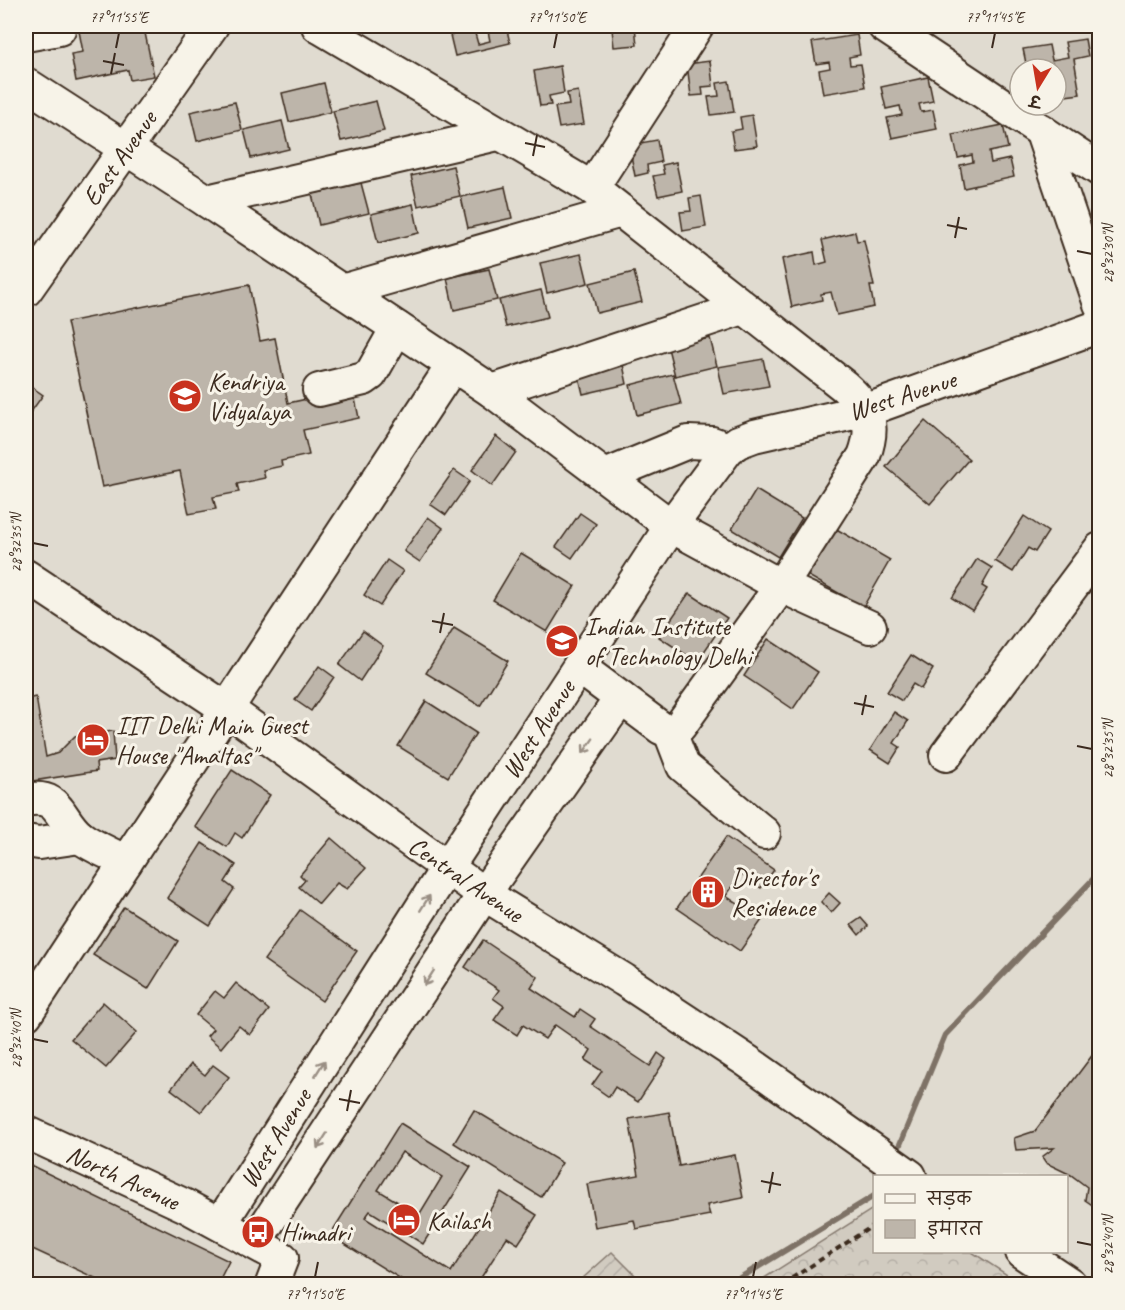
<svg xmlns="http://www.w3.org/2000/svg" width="1125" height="1310" viewBox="0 0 1125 1310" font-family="Caveat,'Playpen Sans Deva',sans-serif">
<defs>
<pattern id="forest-crowns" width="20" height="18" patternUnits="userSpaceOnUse" patternTransform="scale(1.5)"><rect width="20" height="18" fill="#d1cbc0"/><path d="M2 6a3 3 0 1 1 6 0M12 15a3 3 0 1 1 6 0" fill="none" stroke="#b4aea5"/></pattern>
<pattern id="garden-furrows" width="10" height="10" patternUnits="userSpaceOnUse" patternTransform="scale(1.5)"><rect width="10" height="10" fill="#d1cbc0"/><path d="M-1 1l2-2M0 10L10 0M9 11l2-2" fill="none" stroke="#b4aea5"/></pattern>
</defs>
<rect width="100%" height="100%" fill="#efebe0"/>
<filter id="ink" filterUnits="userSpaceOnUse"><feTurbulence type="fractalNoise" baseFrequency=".0167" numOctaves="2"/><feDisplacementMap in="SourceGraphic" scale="12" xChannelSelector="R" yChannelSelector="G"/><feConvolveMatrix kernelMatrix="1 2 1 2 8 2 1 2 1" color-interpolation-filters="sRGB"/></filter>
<g filter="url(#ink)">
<!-- built -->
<path fill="#e0dbd0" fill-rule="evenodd" d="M26 26H1099V1284H26ZM1020 69H1056V105H1020ZM874 1176H1066V1252H874Z"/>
<!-- forest -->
<polygon fill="url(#forest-crowns)" stroke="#867a6f" stroke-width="1.5" points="874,1208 874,1252 972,1252 1021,1284 755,1284"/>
<!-- garden -->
<polygon fill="url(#garden-furrows)" stroke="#867a6f" stroke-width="1.5" points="612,1252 636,1276 627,1284 594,1284 583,1278"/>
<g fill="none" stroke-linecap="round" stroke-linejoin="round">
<!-- stream -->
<g stroke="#7e7266" stroke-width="6">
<polyline points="896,1154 945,1035 1100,872"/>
<polyline points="730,1284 874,1196"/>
</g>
</g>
<!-- building -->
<g fill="#bdb5aa" stroke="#3b2a1e" stroke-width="1.5" fill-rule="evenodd">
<polygon points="78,26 155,26 156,31 145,33 154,76 130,80 128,70 76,81 71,54 83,52"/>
<polygon points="487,26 506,26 510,43 455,56 450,35 474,30 478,44 490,41"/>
<polygon points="626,26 635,26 637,45 614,47 612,29 626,27"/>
<polygon points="763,26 788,26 789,31 764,34"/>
<polygon points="857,35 860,55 849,57 850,65 861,64 865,87 823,94 819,70 830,68 829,62 816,64 812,42"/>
<polygon points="1085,39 1088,56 1074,59 1080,94 1058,97 1056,69 1053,69 1052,63 1027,68 1023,49 1049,45 1052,60 1068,57 1065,42"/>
<polygon points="710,61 713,86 702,87 703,95 691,96 687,64"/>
<polygon points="560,66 564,93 549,96 551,105 540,106 534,71"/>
<polygon points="928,77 933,101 919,104 921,112 933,110 937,129 892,138 887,118 902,115 900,106 886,109 881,87"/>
<polygon points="729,81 734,112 711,115 708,97 719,96 717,83"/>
<polygon points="324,83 331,112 289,122 282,93"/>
<polygon points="578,91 584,124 559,128 555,107 569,105 567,93"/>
<polygon points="376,101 384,131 341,141 333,111"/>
<polygon points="235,102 242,130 197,141 190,112"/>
<polygon points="752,115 757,146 734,149 731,131 742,129 740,117"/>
<polygon points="282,121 289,149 251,158 244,130"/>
<polygon points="1003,125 1008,148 989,152 991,163 1010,159 1014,177 964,188 960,165 973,162 972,155 958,158 953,135"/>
<polygon points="657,140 661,162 647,165 648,173 635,176 629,145"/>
<polygon points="676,162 682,191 658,196 653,176 664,174 662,165"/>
<polygon points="453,166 460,196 418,206 411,176"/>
<polygon points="361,183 369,213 319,225 312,194"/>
<polygon points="505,187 512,218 468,228 461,197"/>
<polygon points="701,196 706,227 683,231 680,212 691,211 689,198"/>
<polygon points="413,204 419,233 378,243 371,214"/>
<polygon points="855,232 857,241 864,240 874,286 870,286 874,307 837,315 831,292 821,294 822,300 792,307 782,259 814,252 816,265 827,262 822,240"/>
<polygon points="581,254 588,283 547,293 540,263"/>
<polygon points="489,269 497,300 454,310 447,278"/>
<polygon points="634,272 642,302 597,313 590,283"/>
<polygon points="249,285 260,341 275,338 288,403 353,389 359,418 303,430 309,455 281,461 282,466 263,470 265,478 237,484 239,492 213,497 216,509 189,514 180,471 102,487 67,322"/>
<polygon points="541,290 548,317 506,327 499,300"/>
<polygon points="710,338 717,366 675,376 668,348"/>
<polygon points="621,355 627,384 583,394 576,365"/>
<polygon points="763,359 769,386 724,394 718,367"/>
<polygon points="673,374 681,404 637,415 630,385"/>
<polygon points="26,383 43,395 26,419"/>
<polygon points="925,421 969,459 930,504 886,467"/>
<polygon points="496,436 516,452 492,486 472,470"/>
<polygon points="454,470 470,481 446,515 430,504"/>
<polygon points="756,490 802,518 778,557 732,529"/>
<polygon points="580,513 596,524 572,558 556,547"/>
<polygon points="1024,516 1048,532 1035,552 1028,548 1013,572 995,561"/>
<polygon points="428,517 443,528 420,562 404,551"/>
<polygon points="833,527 890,560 863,607 805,574"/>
<polygon points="521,553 575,586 547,632 493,600"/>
<polygon points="977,559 992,568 982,586 987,589 973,611 952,598"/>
<polygon points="387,560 403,571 380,606 364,595"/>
<polygon points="689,593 727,618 697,662 659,637"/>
<polygon points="454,628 508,661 480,706 426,673"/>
<polygon points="363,631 383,646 360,681 339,665"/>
<polygon points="768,639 818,672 793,709 744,676"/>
<polygon points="911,655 933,669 921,689 913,684 902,701 887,692"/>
<polygon points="319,666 334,677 311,711 295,700"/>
<polygon points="36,697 46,757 58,753 75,736 113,731 115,760 96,763 97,771 26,782 26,699"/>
<polygon points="426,701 476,733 448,777 398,746"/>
<polygon points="894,712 908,721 894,743 900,747 890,763 870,750"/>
<polygon points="232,770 270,795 242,838 235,833 227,847 195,827"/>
<polygon points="726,837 774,870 761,888 741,874 726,896 762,920 740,951 677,908"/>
<polygon points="331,838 366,868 347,889 337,883 319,904 299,887 305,880 300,875"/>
<polygon points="202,843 236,865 225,882 234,889 210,926 167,898"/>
<polygon points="829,893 840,903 831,913 821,902"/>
<polygon points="124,907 178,941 148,989 93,955"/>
<polygon points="300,910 357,951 322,1001 264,960"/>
<polygon points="861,918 868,926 859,935 851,925"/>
<polygon points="483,940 538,977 531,988 575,1017 580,1009 595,1019 590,1026 650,1066 658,1053 666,1059 638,1102 615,1087 609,1097 592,1085 602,1071 585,1060 591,1050 555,1025 545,1039 523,1025 517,1035 494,1020 504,1006 493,998 499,990 465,967"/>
<polygon points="236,983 269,1010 250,1035 239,1026 221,1048 207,1036 213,1029 196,1015 215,991 224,998"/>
<polygon points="103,1002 137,1032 106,1068 71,1039"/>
<polygon points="1100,1045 1100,1210 1085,1200 1087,1187 1071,1175 1046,1163 1042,1157 1054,1148 1016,1150 1014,1138 1035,1131"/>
<polygon points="191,1064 205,1075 213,1065 229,1077 201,1112 171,1089"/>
<polygon points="474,1110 562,1163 541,1197 454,1143"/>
<polygon points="669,1112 679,1166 735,1155 743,1198 707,1205 710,1215 636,1229 634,1220 595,1227 587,1184 639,1175 629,1119"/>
<path d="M400 1123 471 1167 423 1244 370 1211 365 1218 451 1272 501 1192 537 1215 518 1244 507 1237 477 1284H409L330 1235ZM402 1152 442 1177 419 1215 378 1190Z"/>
<polygon points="26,1163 229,1261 218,1283 222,1284 108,1284 26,1246"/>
</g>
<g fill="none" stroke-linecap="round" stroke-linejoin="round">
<!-- minor casing -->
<g stroke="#3b2a1e" stroke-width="36">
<g id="minor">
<path d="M318 26 592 188 844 386C869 408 876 424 864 456L781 586 680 726 670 732 661 728 579 667"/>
<polyline points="884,26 1100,170"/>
<polyline points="26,35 59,29"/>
<polyline points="26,84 207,201 492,391 671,526 781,586 870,627"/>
<polyline points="1041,130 1100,304"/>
<polyline points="592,188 697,26"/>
<polyline points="207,201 498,134"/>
<polyline points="26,290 212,26"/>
<polyline points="342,291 621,211"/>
<polyline points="319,390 364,379 371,374 397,328"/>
<polyline points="492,391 743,308"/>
<polyline points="605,476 688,442 712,443 728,449"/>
<polyline points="26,576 227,709 484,894 624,980 747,1061 910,1176"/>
<polyline points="670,732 683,766 764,833"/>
<polyline points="946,755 1100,549"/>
<path d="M26 800C61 793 58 819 80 837 93 847 112 854 126 862"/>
<polyline points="26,841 39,843 80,837"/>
<polyline points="26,1014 453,365"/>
<polyline points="26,1132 186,1206 282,1258 272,1284"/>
<polyline points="221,1223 447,868 671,526 728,449 738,442 754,436 867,410 1100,326"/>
<polyline points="255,1242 484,894 621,698"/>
<polyline points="1022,1252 1070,1284"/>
</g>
</g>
<!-- path -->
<polyline stroke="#3b2a1e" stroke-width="4" stroke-dasharray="6 4.5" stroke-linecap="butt" points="783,1284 874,1225"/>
<!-- minor -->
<use href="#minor" stroke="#f7f3e8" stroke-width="32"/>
</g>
<!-- one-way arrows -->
<defs><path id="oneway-shaft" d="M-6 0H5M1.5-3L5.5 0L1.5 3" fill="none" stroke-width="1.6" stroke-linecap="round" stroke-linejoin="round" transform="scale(1.5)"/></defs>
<g stroke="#998e83">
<use href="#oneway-shaft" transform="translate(588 746) rotate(125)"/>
<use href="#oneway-shaft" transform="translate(425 903) rotate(-58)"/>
<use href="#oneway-shaft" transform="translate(429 978) rotate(123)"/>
<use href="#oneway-shaft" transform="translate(320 1068) rotate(-58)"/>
<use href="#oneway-shaft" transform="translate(322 1141) rotate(123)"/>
</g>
</g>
<!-- ticks -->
<path fill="none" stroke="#3b2a1e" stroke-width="2" d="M116 48 119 33M554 48 557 33M992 48 995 33M103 61 124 65M111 74 115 53M525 143 545 147M533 156 537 135M947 225 967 229M955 238 959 217M1077 251 1092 254M33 543 48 546M432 621 453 625M440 633 444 613M854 703 874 707M862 715 866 695M1077 746 1092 749M33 1039 48 1042M339 1099 360 1103M347 1111 351 1090M761 1181 781 1185M769 1193 773 1172M1077 1242 1092 1245M315 1277 318 1262M753 1277 756 1262"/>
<!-- icons -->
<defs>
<g id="school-disc" transform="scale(1.725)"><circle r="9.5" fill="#c8321e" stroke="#f7f3e8"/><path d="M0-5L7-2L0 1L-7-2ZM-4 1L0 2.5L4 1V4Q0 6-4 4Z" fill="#fff"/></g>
<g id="university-disc" transform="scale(1.725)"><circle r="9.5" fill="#c8321e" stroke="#f7f3e8"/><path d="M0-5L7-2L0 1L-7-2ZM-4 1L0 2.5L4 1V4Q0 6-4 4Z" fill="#fff"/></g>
<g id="hotel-disc" transform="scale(1.725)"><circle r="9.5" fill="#c8321e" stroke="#f7f3e8"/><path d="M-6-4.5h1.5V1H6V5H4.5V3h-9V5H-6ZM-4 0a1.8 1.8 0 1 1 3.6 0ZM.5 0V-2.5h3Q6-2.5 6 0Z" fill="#fff"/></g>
<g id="building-disc" transform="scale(1.725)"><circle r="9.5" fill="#c8321e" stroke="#f7f3e8"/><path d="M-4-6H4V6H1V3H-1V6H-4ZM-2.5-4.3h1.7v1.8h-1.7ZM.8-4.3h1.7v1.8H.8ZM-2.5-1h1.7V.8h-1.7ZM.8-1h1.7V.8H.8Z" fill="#fff"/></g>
<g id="bus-disc" transform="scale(1.725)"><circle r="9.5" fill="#c8321e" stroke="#f7f3e8"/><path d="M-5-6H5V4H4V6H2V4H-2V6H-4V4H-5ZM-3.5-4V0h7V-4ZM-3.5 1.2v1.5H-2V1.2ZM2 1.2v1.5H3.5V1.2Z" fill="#fff"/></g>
</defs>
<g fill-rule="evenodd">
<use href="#school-disc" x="185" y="396"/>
<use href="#university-disc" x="562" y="641"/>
<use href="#hotel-disc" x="93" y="740"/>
<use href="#building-disc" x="708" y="892"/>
<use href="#hotel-disc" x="404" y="1220"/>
<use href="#bus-disc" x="258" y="1232"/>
</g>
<g text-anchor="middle" stroke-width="6" stroke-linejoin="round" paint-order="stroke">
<!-- street labels -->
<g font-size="26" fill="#3b2a1e" stroke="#f7f3e8">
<text transform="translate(119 158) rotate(-55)" y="9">East Avenue</text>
<text transform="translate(902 395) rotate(-18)" y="9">West Avenue</text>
<text transform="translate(538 729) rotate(-57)" y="9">West Avenue</text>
<text transform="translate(466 879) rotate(34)" y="9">Central Avenue</text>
<text transform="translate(275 1138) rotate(-58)" y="9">West Avenue</text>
<text transform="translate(123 1177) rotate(25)" y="9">North Avenue</text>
</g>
<!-- poi labels -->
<g font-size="26" fill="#3b2a1e" stroke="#f7f3e8" text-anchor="start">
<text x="208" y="390">Kendriya<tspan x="208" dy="30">Vidyalaya</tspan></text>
<text x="585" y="635">Indian Institute<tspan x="585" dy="30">of Technology Delhi</tspan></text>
<text x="116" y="734">IIT Delhi Main Guest<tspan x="116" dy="30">House "Amaltas"</tspan></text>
<text x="731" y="886">Director's<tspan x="731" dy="30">Residence</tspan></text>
<text x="427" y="1229">Kailash</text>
<text x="281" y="1241">Himadri</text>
</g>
</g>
<!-- margin -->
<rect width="1125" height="1310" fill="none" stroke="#f7f3e8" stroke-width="66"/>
<!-- legend -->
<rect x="873" y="1175" width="195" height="78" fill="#f7f3e8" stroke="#aca397" stroke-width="1.5"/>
<rect x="885" y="1194" width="30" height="9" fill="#f7f3e8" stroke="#aca397" stroke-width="1.5"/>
<text x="927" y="1205" font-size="18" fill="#3b2a1e">सड़क</text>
<rect x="885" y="1220" width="30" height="18" fill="#bdb5aa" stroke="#aca397" stroke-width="1.5"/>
<text x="927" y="1235" font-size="18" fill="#3b2a1e">इमारत</text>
<!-- north arrow -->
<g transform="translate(1038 87) rotate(191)"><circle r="28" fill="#f7f3e8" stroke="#aca397" stroke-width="1.5"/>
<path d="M0-4.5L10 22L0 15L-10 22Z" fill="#c8321e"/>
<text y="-9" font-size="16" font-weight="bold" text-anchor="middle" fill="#3b2a1e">उ</text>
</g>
<rect x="33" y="33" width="1059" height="1244" fill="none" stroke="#3b2a1e" stroke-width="2"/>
<g font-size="15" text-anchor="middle" fill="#3b2a1e">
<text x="119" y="22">77°11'55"E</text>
<text x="557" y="22">77°11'50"E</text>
<text x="995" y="22">77°11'45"E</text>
<text transform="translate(1108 254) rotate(-90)" y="5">28°32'30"N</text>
<text transform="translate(16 543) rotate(-90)" y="5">28°32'35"N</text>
<text transform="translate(1108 749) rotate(-90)" y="5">28°32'35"N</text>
<text transform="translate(16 1039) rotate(-90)" y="5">28°32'40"N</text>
<text transform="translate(1108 1245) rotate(-90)" y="5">28°32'40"N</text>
<text x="315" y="1299">77°11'50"E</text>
<text x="753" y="1299">77°11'45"E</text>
</g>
</svg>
